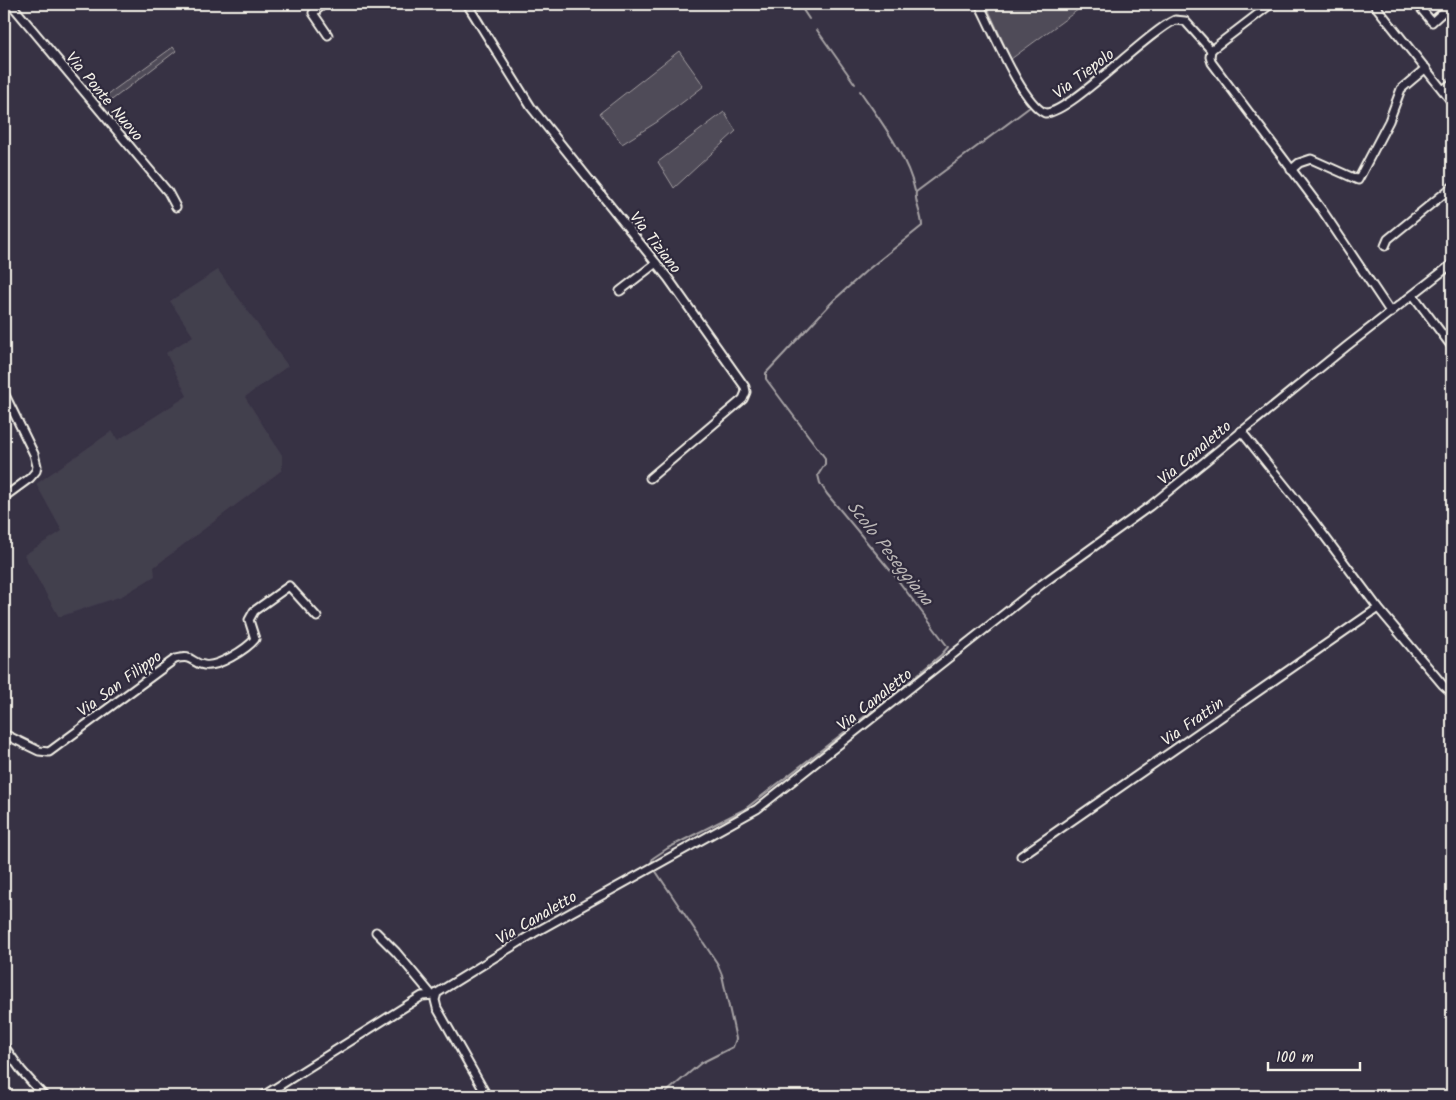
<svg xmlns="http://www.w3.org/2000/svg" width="1456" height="1100" viewBox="0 0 1456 1100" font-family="Kalam,sans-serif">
<rect width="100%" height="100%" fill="#373244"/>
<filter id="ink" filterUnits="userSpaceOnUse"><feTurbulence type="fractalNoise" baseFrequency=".02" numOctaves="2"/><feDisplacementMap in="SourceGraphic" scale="10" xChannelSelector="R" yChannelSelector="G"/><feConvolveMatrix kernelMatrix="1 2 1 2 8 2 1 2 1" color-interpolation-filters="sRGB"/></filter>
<g filter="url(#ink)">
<!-- built -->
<polygon fill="#433f4e" points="218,270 288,366 245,397 282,455 282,470 154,567 155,576 122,596 59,617 24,555 62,531 36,484 112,431 118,440 187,396 166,353 193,336 170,301"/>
<!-- green -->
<g fill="#504b59" stroke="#a29ea0">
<polygon points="986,4 1086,4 1011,59"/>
<polygon points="173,47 176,51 100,109 96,103"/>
<polygon points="679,51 704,86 657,122 622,144 600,113"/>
<polygon points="724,112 736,131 674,188 658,162"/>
</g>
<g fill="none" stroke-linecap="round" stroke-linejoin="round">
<!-- stream -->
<g stroke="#a6a2a4" stroke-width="2">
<polyline points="473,4 486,26"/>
<polyline points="799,4 809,19"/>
<polyline points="817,30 855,84"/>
<polyline points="490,32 516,76"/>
<path d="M860 91C880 120 908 157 915 191"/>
<polyline points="616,206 648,246"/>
<polyline points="652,252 659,262"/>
<polyline points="722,349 749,386"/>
<polyline points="4,403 5,405"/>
<polyline points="8,410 32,460"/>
<polyline points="4,492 18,482"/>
<path d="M651 863 653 858 668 848 745 809 904 686 941 655 948 647 894 575 827 494 820 483 818 475 825 464V458L766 379V373L834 300 866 271 922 226C922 214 914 202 916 192L1030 107"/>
<polyline points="655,870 717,963 722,975 736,1039 733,1047 701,1063 662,1096"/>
<polyline points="4,1054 37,1096"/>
</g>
<!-- street casing -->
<g stroke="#f4f1e8" stroke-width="11">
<g id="street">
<polyline points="11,4 168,192 176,207"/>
<polyline points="324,4 313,13 328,35"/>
<polyline points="467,4 531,107 668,278 745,387 746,392 743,399 650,478"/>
<path d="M979 4C992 28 1021 102 1045 113 1069 114 1146 33 1175 20L1185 21 1211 50"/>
<polyline points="1374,4 1452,102"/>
<polyline points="1417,4 1432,22 1452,4"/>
<polyline points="1211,50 1210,57 1212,63 1322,210 1391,313"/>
<polyline points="1211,50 1271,4"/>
<polyline points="1443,90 1452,83"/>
<polyline points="1291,170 1299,163 1311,159 1358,180 1389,121 1401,89 1426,68"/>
<polyline points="1385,246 1388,239 1452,187"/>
<polyline points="620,291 656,263"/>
<polyline points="1413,295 1452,347"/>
<polyline points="4,393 34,454 37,466 36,471 30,478 4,497"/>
<polyline points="1241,431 1314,522 1378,608 1443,685 1452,693"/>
<path d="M4 734 39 751 49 752 175 659C194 654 190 663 204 665 217 668 247 649 255 639L249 620 254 611 289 586 317 617"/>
<polyline points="1021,856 1378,608"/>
<polyline points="376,932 396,952 431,994"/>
<polyline points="4,1046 21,1070 44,1096"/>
<polyline points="263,1096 422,996 435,995"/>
<polyline points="487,1096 437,1008 435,1000 437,993 534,933 757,809 1042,584 1150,506 1347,346 1452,264"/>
</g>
</g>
<!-- street -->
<use href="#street" stroke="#2f2a3d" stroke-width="7"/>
</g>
</g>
<g text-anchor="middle" stroke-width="4.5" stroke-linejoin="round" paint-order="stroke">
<!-- street labels -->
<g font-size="16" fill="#f4f1e8" stroke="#2f2a3d">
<text transform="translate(1083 73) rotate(-37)" y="6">Via Tiepolo</text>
<text transform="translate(105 96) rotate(50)" y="6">Via Ponte Nuovo</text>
<text transform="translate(656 242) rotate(52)" y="6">Via Tiziano</text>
<text transform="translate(1194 452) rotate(-40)" y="6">Via Canaletto</text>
<text transform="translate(119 683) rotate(-36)" y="6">Via San Filippo</text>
<text transform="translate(874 699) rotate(-38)" y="6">Via Canaletto</text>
<text transform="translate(1192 721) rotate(-35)" y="6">Via Frattin</text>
<text transform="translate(536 917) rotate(-30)" y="6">Via Canaletto</text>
</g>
<!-- water labels -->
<g font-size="18" font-style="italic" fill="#bab6b5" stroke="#2f2a3d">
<text transform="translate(890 553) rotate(52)" y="6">Scolo Peseggiana</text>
</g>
</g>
<!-- margin -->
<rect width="1456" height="1100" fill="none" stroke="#2f2a3d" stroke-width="20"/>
<rect x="10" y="10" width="1436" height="1080" fill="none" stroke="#f4f1e8" stroke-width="2" filter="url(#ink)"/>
<!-- scale -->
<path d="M1268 1062v8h92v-8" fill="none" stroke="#f4f1e8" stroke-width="2.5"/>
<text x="1276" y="1062" font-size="15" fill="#f4f1e8" stroke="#2f2a3d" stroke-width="4" paint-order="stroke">100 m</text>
</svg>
